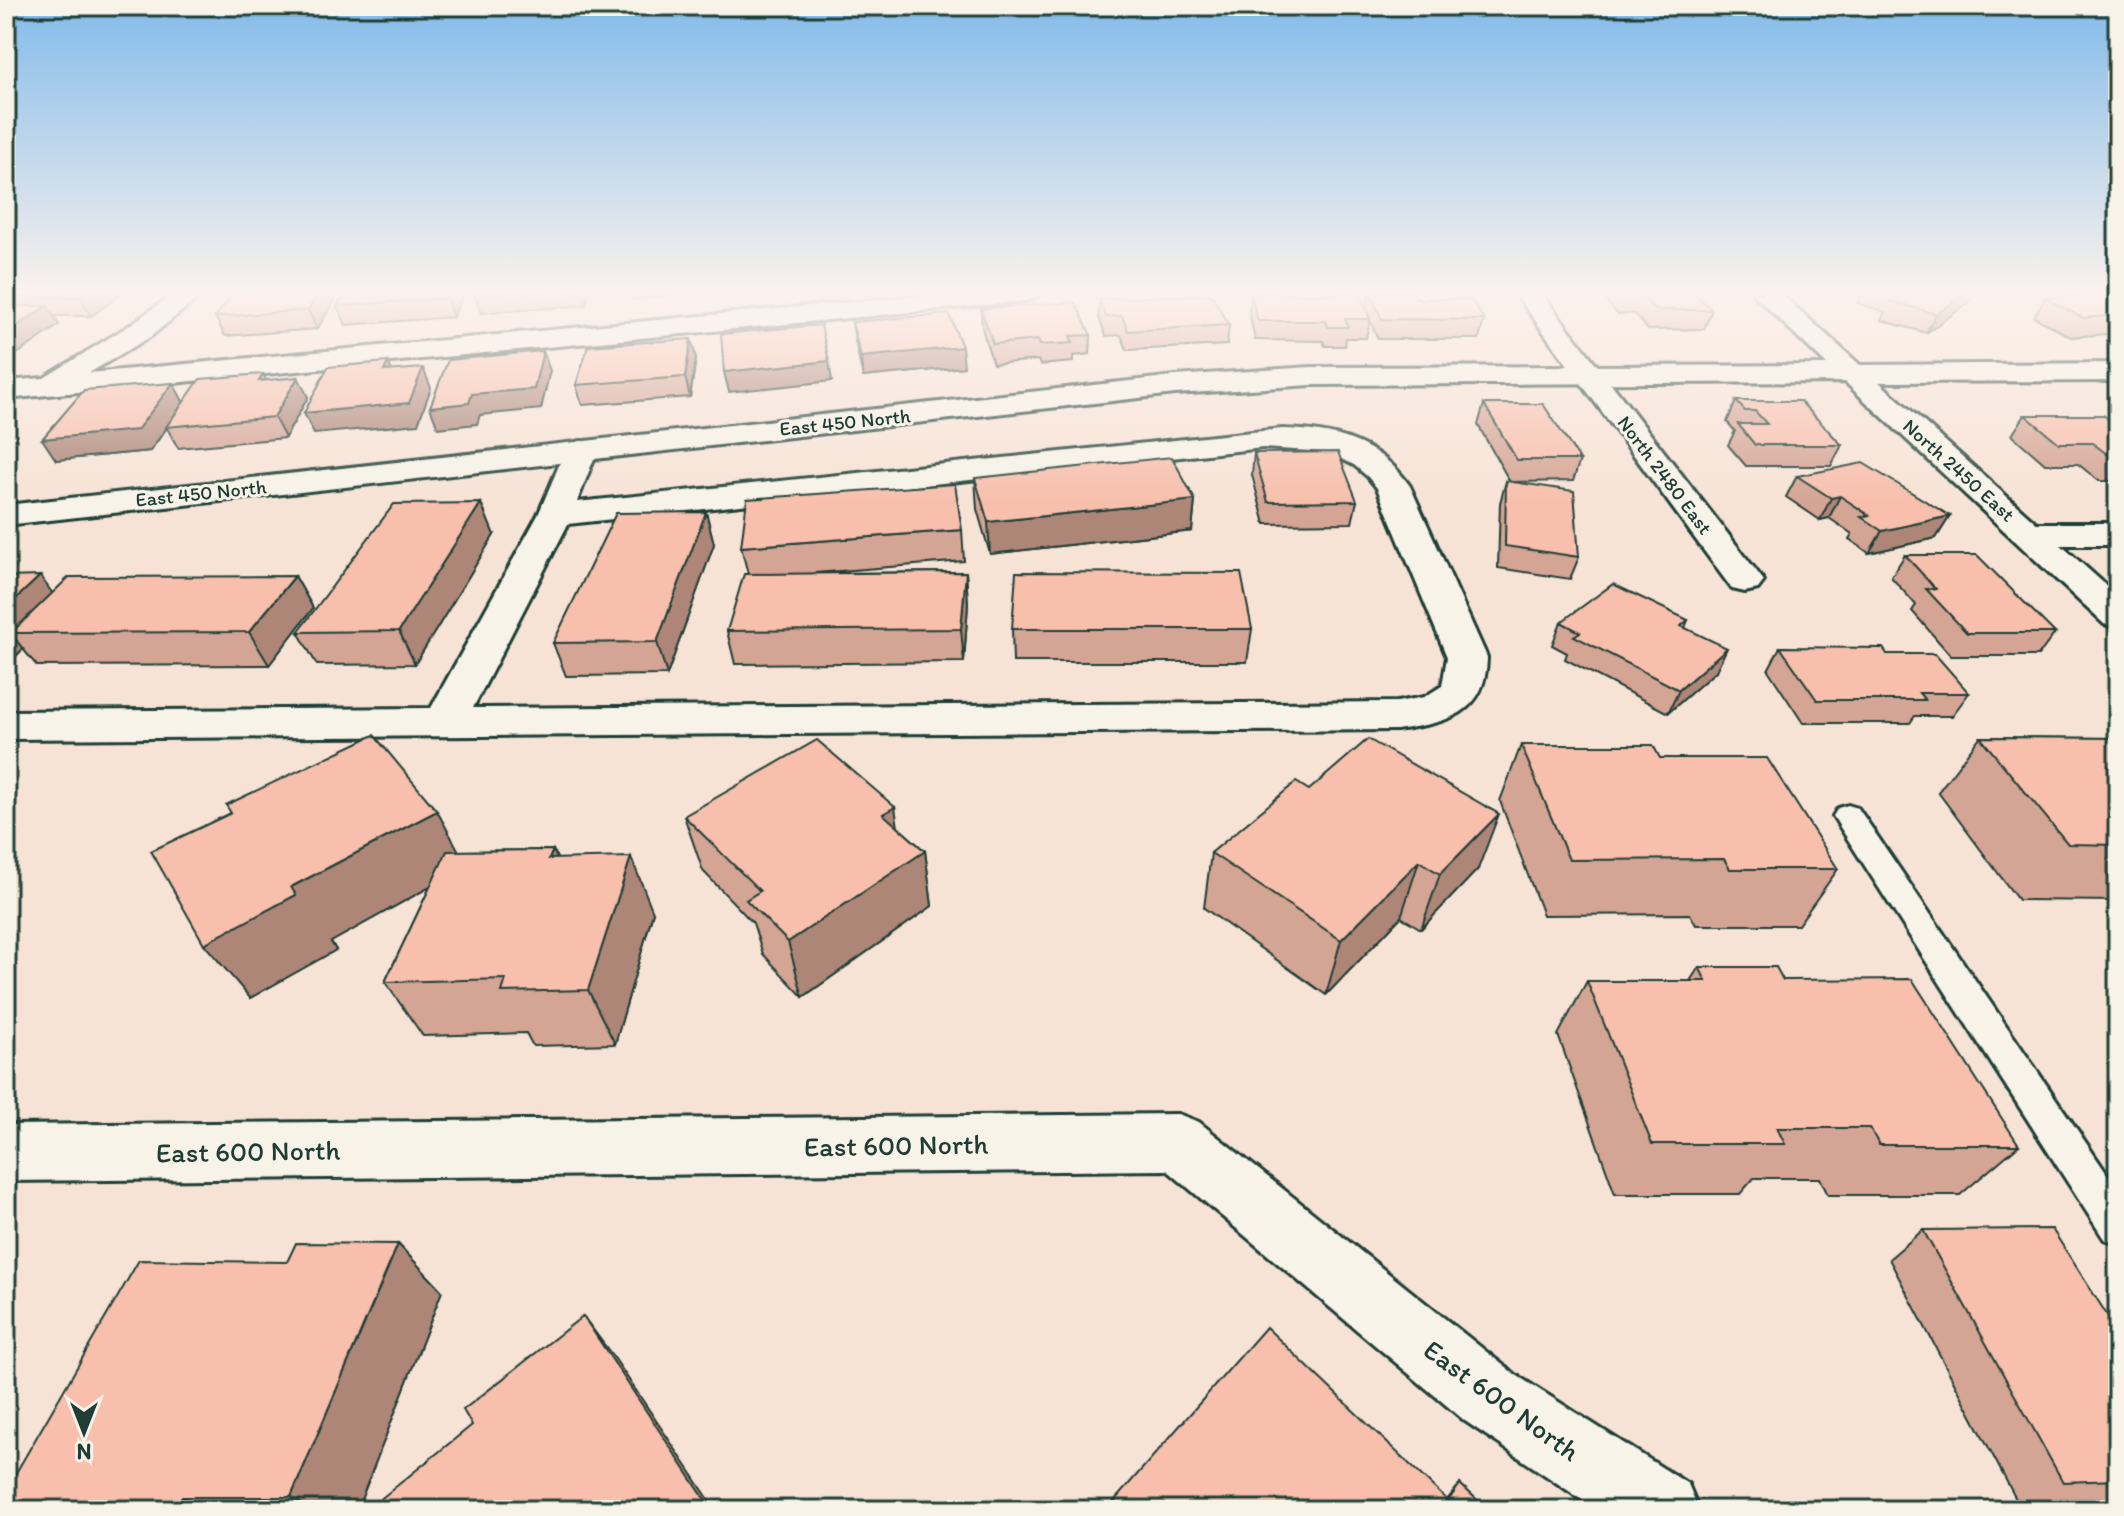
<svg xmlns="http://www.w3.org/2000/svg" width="2124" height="1516" viewBox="0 0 2124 1516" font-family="Itim,sans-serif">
<rect width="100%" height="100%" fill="#f7e3d6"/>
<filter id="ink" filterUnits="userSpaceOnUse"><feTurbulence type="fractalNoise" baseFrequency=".0125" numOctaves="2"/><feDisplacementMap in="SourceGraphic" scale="16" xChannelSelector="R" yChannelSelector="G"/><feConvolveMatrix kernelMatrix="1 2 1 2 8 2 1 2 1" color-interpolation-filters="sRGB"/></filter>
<g filter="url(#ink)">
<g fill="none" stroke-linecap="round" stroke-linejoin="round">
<!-- service casing -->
<g stroke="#1f3d34" stroke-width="6">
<polygon id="service" points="1848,805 1858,808 2118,1190 2118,1245 2104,1239 1838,824 1833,816 1838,808"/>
</g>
<!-- minor casing -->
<g stroke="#1f3d34" stroke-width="6">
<g id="minor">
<polygon points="175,293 204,293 150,337 89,373 949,293 1039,293 1035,298 1026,301 6,399 6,381 44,378 130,325"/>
<polygon points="1515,293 1541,293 1758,573 1764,581 1758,589 1745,592 1732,589"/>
<path d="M1282 429C1334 430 1379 441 1410 486L1487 657C1486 716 1446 722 1397 730L6 739V711L431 708 538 515 565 451 570 444 581 441 592 444 597 451 577 502ZM1263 448 1327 452 1354 465 1368 477 1377 488 1447 657 1442 686 1424 697 1397 702 473 708 568 524Z"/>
<polygon points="2029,523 2118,523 2118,545 2029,545 2017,541 2011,534 2017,527"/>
<polygon points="1178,1114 1199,1122 1513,1373 1688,1484 1699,1510 1597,1510 1465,1421 1167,1170 6,1181 6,1125"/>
</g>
</g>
<!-- tertiary casing -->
<g stroke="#1f3d34" stroke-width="6">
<polygon id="tertiary" points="1752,293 1780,293 1860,365 2118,363 2118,381 1879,382 2118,596 2118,628 2104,624 1845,382 1311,385 1175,394 6,525 6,505 1175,376 1311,367 1827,365"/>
</g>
<!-- service -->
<use href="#service" fill="#f7f3e8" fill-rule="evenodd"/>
<!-- minor -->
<use href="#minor" fill="#f7f3e8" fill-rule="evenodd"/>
<!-- tertiary -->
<use href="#tertiary" fill="#f7f3e8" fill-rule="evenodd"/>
</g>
<!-- wall -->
<g fill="#d4a494" stroke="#1f3d34" stroke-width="2">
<polygon points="123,293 91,316 54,316 59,325 11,358 6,358 6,306 9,306 6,302 6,295"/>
<polygon points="464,293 453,317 346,325 337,306"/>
<polygon points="475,293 589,293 586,305 481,313 474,294"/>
<polygon points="1369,293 1414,293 1417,299 1484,320 1479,339 1378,339 1370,320 1366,338 1346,338 1345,346 1325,346 1323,341 1255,340 1249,312 1251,294 1366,309"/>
<polygon points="1605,293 1694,293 1712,310 1704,329 1648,330 1635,314 1617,314 1603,298"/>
<polygon points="1862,293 1974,293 1968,303 1926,333 1881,320 1885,312 1857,303"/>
<polygon points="2118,293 2118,333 2071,337 2034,317 2045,298"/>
<polygon points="336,299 317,329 225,336 215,317"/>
<polygon points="1099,299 1229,325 1227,345 1127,350 1121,335 1106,336 1099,318"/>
<polygon points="981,309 1091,335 1090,354 1073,356 1073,362 1040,365 1038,360 993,364 982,328"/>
<polygon points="852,322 964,367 863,377 855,341"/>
<polygon points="691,339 696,358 690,397 582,405 576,385"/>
<polygon points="263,374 266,380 308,397 285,438 178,448 167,428 150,451 56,460 184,402"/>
<polygon points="1736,401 1842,445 1831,466 1746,466 1728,445 1735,431 1727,422"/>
<polygon points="1484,404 1580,460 1573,481 1510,482 1478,425"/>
<polygon points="2025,415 2118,426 2118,481 2099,481 2078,464 2045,464 2012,435"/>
<polygon points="1254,453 1357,501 1352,523 1265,524 1252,475"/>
<polygon points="1797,476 1950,516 1936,538 1869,553 1849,539 1852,534 1829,518 1820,520 1786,497"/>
<polygon points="975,478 1195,500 1192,531 990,554 977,509"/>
<polygon points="1506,481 1579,557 1570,579 1498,568 1500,503"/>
<polygon points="706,512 714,544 667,675 566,676 553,643"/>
<polygon points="962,530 964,561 815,573 966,572 968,604 964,662 735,664 727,631 748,574 741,547"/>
<polygon points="494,535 415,664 317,665 298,632"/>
<polygon points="1905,555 2055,633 2038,656 1951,656 1912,611 1916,605 1891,577"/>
<polygon points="295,576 313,608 269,665 37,666 23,649 6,666 6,577 52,593"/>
<polygon points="1688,620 1685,628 1716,671 1668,713 1565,659 1567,653 1552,645 1561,622"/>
<polygon points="1012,629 1252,629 1247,662 1013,662"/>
<polygon points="1780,647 1887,654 1969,693 1952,716 1915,716 1910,723 1803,723 1768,670"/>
<polygon points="1980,737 2118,738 2118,901 2018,900 1938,792"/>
<polygon points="1521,745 1660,758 1838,869 1798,925 1696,925 1690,914 1543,915 1500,801"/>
<polygon points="1309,790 1478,869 1421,929 1401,917 1326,995 1204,908 1211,853"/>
<polygon points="231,813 459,851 553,850 557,859 653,912 615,1044 533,1046 526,1033 423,1036 385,982 430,887 331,942 336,950 250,998"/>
<polygon points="684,816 898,827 925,851 932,906 803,997 763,954 753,923 703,871"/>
<polygon points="1699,967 1783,980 2019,1145 1960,1195 1828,1195 1820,1178 1754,1178 1740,1194 1615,1194 1558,1035 1587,981 1690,981"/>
<polygon points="1923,1230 2118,1332 2118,1501 2018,1503 1889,1259"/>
<polygon points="398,1244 442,1291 357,1510 6,1510 287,1262"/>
<polygon points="1460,1484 1488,1510 1113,1510 1114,1501 1447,1500"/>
</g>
<!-- shaded-wall -->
<g fill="#ad8678" stroke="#1f3d34" stroke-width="2">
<polygon points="86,293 123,293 91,316 80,297"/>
<polygon points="319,293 333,293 336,299 317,329 308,310"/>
<polygon points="449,293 464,293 453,317 446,298"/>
<polygon points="583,293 589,293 586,305"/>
<polygon points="631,293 686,293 633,300"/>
<polygon points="1967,293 1974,293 1968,303 1926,333 1936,314"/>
<polygon points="47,306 59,325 11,358 6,350 6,333"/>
<polygon points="691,339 696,358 690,397 685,377"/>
<polygon points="962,347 964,367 863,377 861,357"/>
<polygon points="543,351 550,371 541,409 480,415 477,424 438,428 430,407 472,394"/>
<polygon points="829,361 832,381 729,392 724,372"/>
<polygon points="388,362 397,382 384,371"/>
<polygon points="423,368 431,388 418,424 314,434 304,413"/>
<polygon points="298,377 308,397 285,438 274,417"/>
<polygon points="173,383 184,403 150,451 56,460 42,439"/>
<polygon points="1840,496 1829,518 1820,520 1831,498"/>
<polygon points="1195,500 1192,531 990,554 988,522"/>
<polygon points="481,503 494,535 415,664 399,631"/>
<polygon points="706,512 714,544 667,675 657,642"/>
<polygon points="1950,516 1936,538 1869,553 1882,531"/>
<polygon points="966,572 968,604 964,662 961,629"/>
<polygon points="40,576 64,609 11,633 23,649 6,666 6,608"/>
<polygon points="295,576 313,608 269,665 249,632"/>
<polygon points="1727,648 1716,671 1668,713 1679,690"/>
<polygon points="895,807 903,862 883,814"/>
<polygon points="437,811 467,866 331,942 336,950 250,998 204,944 291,887"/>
<polygon points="1499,814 1478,869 1421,929 1440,874"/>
<polygon points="553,850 579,905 549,859"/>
<polygon points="925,851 932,906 803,997 788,942"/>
<polygon points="631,857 653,912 615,1044 588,990"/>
<polygon points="1419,861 1401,917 1326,995 1341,940"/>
<polygon points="398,1244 442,1291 357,1510 312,1510 291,1497"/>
<polygon points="583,1316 615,1359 716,1510 697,1510"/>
<polygon points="182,1497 207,1510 176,1510"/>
</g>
<!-- building -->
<g fill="#f7bfac" stroke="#1f3d34" stroke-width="2">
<polygon points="10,293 86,293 80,297 6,297 6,295"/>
<polygon points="234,293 319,293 308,310 215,317"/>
<polygon points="345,293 449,293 446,298 337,306"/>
<polygon points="475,293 499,293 474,294"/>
<polygon points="1370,293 1414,293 1417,299 1471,299 1484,320 1382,319"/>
<polygon points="1621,293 1694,293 1712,310 1655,310 1642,295 1623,295"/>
<polygon points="1894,293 1967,293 1936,314 1891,301 1901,294"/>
<polygon points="2118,293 2118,315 2083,318 2045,298"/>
<polygon points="1211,294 1229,325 1128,331 1122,316 1106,317 1099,299"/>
<polygon points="1251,294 1360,294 1370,319 1345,319 1348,327 1328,327 1326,321 1258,321"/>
<polygon points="1075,302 1091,335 1070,336 1073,343 1040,345 1038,340 993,344 981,309"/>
<polygon points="6,306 47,306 6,333"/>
<polygon points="949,314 962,347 861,357 852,322"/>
<polygon points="821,325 829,361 724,372 721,334"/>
<polygon points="691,339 685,377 576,385 588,346"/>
<polygon points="543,351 534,389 472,394 469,403 430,407 448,360"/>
<polygon points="388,362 384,371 423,368 409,403 304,413 328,367"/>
<polygon points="263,374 259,381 298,377 274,417 166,427 200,379"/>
<polygon points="173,383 137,430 42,439 84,390"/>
<polygon points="1736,401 1800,401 1842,445 1755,445 1738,424 1767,424 1755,411 1745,411"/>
<polygon points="1484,404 1543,404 1580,460 1517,460"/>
<polygon points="2025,415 2103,415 2118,426 2118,459 2114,459 2092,443 2059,443"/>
<polygon points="1338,452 1357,501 1268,502 1254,453"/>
<polygon points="1172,457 1195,500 988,522 975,478"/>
<polygon points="1863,463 1950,516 1882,531 1861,517 1869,515 1840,496 1831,498 1797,476"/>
<polygon points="1506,481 1574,491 1579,557 1505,546"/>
<polygon points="955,484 962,530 741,547 747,499"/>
<polygon points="481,503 399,631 298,632 394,504"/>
<polygon points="706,512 657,642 553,643 616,513"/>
<polygon points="1905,555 1977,555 2055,633 1967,633 1926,589 1936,589"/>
<polygon points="966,572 961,629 727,631 744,574"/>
<polygon points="1016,572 1241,573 1252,629 1012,629"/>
<polygon points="40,576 6,608 6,577"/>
<polygon points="295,576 249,632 11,633 69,577"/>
<polygon points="1613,584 1688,620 1681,626 1727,648 1679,690 1574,636 1580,632 1561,622"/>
<polygon points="1780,647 1883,648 1887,654 1935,654 1969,693 1919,693 1925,700 1817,700"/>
<polygon points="374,735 437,811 291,887 296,895 204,944 151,851 231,813 226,805"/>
<polygon points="1980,737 2118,738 2118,845 2068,844"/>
<polygon points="1368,739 1499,814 1440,874 1419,861 1341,940 1211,853 1296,782 1309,790"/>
<polygon points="817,740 895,807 883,814 925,851 788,942 746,900 760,891 684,816"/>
<polygon points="1521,745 1653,745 1660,758 1767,758 1838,869 1730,869 1724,859 1569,860"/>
<polygon points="553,850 549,859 631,857 588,990 502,992 506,979 385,982 447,851"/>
<polygon points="1699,967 1776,967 1783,980 1912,979 2019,1145 1879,1145 1870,1128 1777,1128 1785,1144 1652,1144 1587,981 1706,981"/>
<polygon points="2052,1229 2118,1332 2118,1480 2063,1482 1923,1230"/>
<polygon points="296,1243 398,1244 291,1497 182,1497 176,1510 6,1510 6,1490 139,1260 287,1262"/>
<polygon points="583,1316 706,1501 697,1510 367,1510 472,1425 463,1410"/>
<polygon points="1266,1327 1448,1501 1460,1484 1488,1510 1122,1510 1114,1501"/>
</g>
</g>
<!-- sky -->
<linearGradient id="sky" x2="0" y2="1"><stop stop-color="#83bbea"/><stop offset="0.58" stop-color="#fbf2ed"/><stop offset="1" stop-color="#fbf2ed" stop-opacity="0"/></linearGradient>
<rect width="2124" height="505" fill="url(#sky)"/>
<g text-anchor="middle" stroke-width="6" stroke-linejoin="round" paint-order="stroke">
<!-- far-street labels -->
<g font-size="20" fill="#1f3d34" stroke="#f7f3e8">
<text transform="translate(845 422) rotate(-6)" y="7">East 450 North</text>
<text transform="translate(1959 470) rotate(42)" y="7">North 2450 East</text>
<text transform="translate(1665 475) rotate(53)" y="7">North 2480 East</text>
<text transform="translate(201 493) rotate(-6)" y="7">East 450 North</text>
</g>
<!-- near-street labels -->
<g font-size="28" fill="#1f3d34" stroke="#f7f3e8">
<text transform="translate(896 1145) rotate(-1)" y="10">East 600 North</text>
<text transform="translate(248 1151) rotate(-1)" y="10">East 600 North</text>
<text transform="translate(1502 1400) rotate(36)" y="10">East 600 North</text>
</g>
</g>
<!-- margin -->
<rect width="2124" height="1516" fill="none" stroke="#f7f3e8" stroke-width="32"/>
<rect x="16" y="16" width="2092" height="1484" fill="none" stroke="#1f3d34" stroke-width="3" filter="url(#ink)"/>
<!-- north arrow -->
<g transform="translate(84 1432) rotate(180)" stroke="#f7f3e8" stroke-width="6" paint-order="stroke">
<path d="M0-6L14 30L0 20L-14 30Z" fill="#1f3d34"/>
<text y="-12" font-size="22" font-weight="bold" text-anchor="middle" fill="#1f3d34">N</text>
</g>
</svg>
